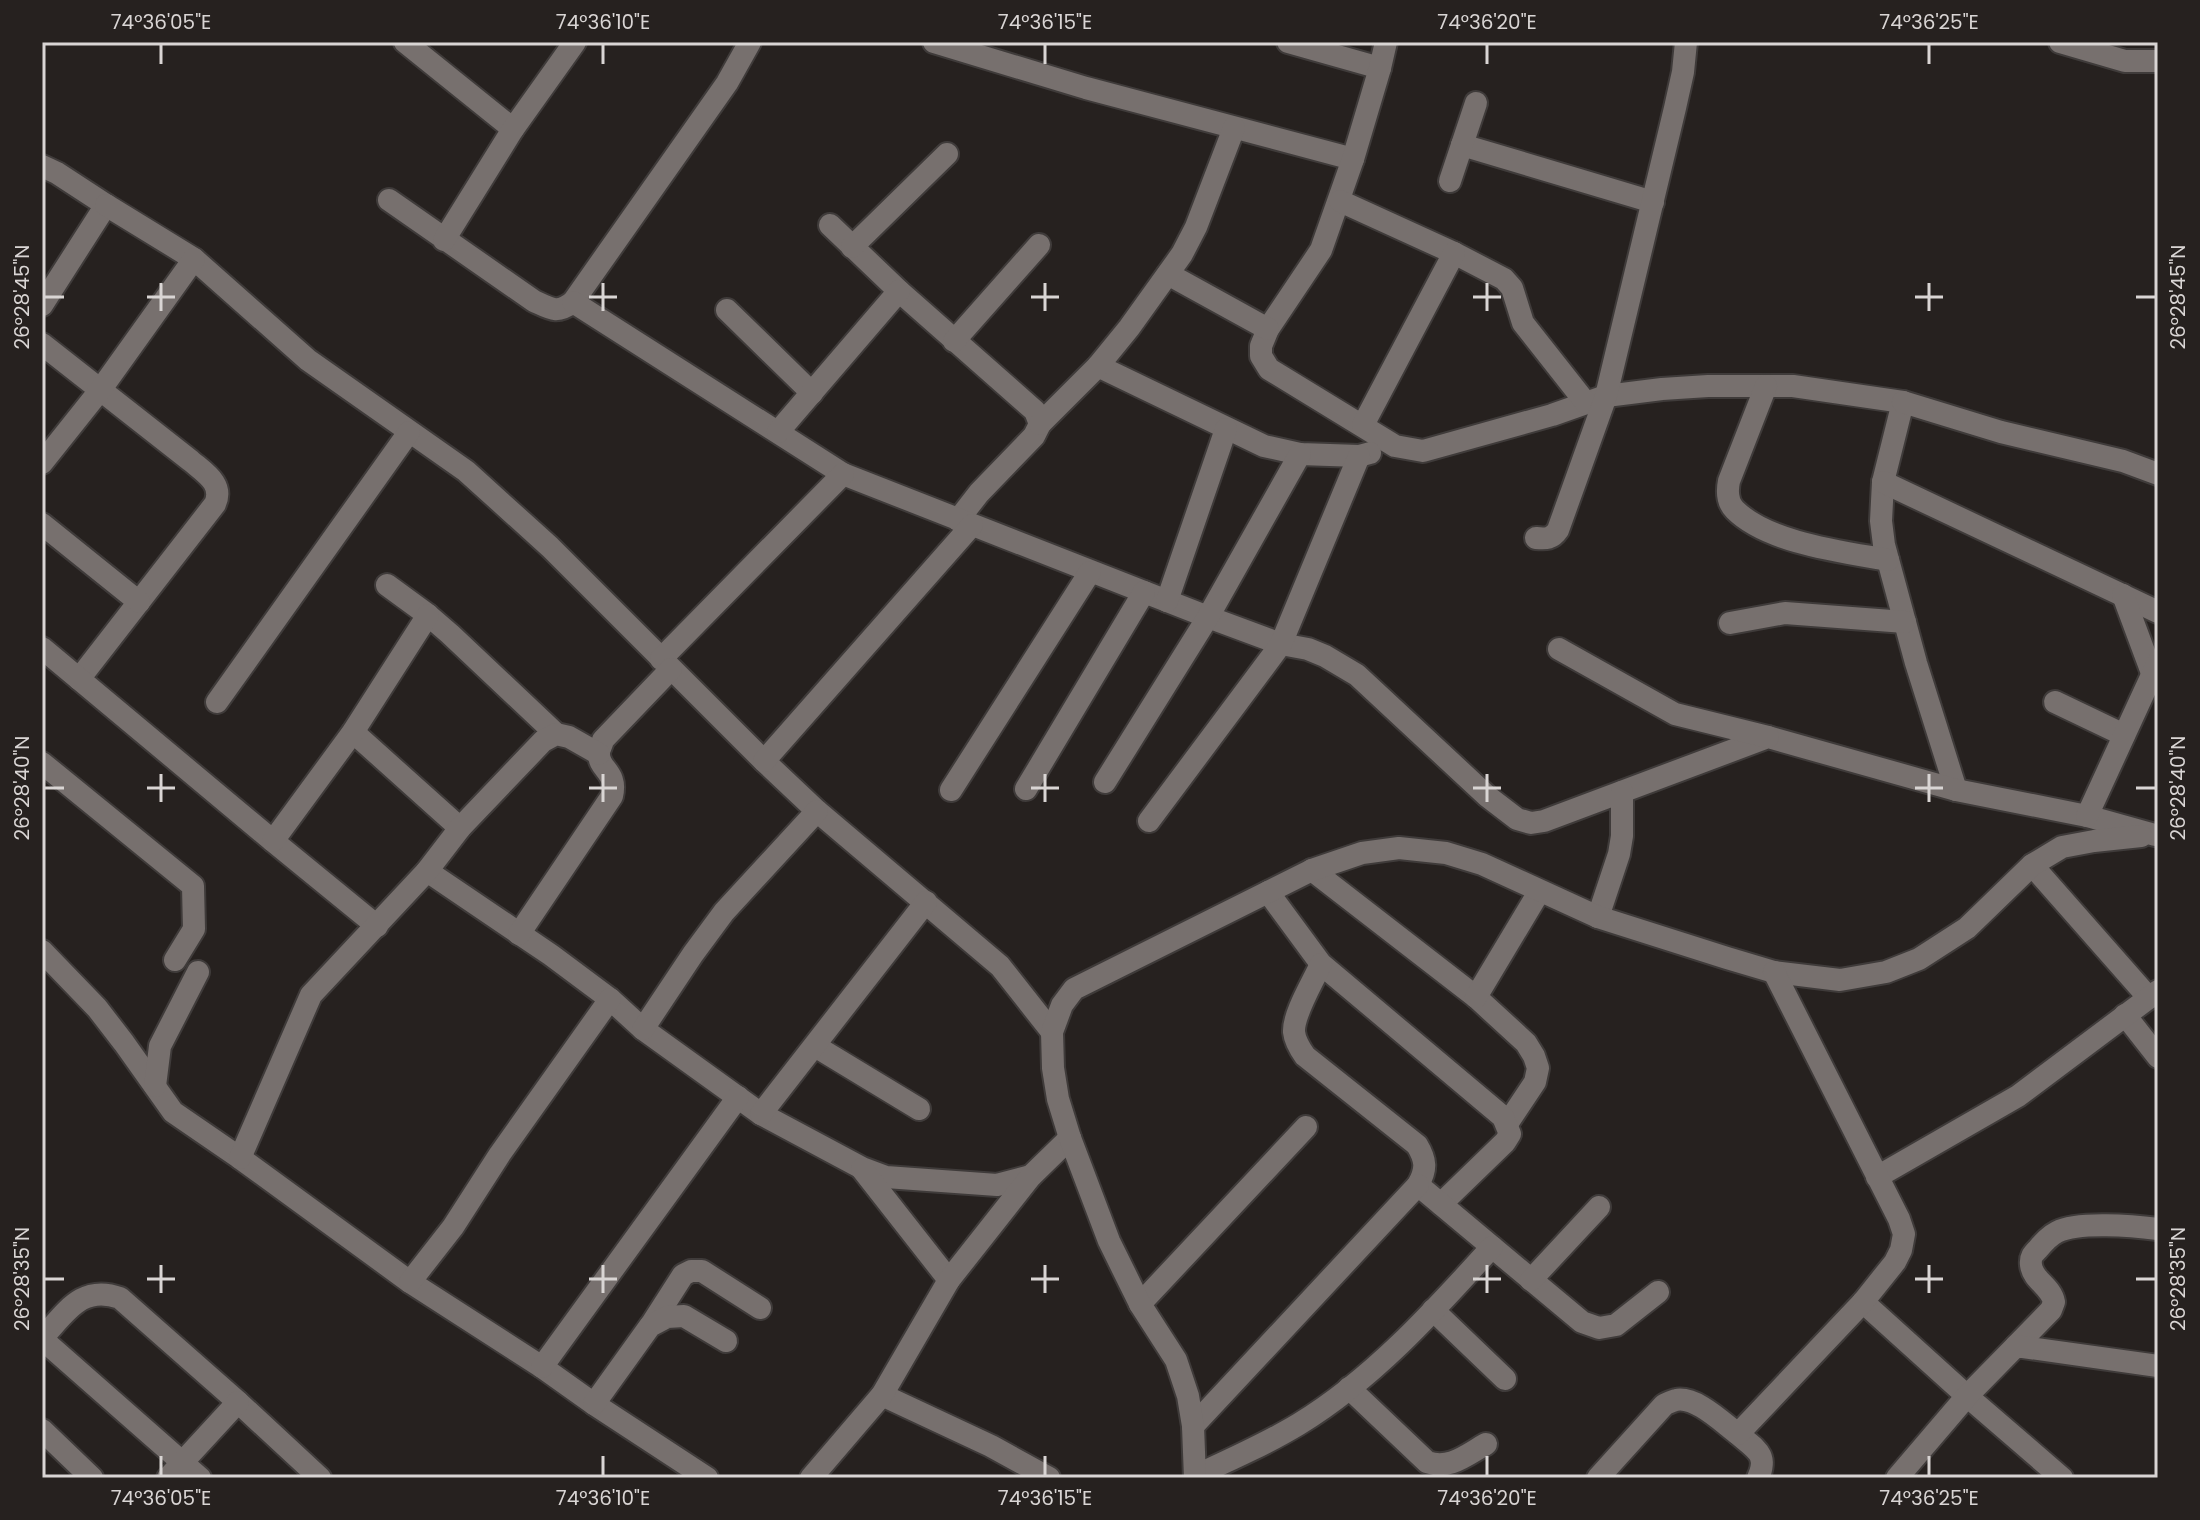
<svg xmlns="http://www.w3.org/2000/svg" width="2200" height="1520" viewBox="0 0 2200 1520" font-family="Poppins,sans-serif">
<rect width="100%" height="100%" fill="#26211f"/>
<g fill="none" stroke-linecap="round" stroke-linejoin="round">
<!-- minor casing -->
<g stroke="#3f3b3a" stroke-width="26">
<g id="minor">
<polyline points="405,42 513,129"/>
<polyline points="934,42 1086,88 1353,159"/>
<polyline points="1288,42 1380,68"/>
<polyline points="1386,42 1380,68 1353,159 1321,250 1268,329 1261,346 1261,356 1269,369 1395,446 1423,451 1552,415 1606,396 1662,389 1708,386 1793,386 1903,402 1883,482 1881,521 1884,545 1916,663 1956,790"/>
<polyline points="2060,42 2125,61 2158,61"/>
<polyline points="1462,145 1653,202"/>
<polyline points="42,166 57,173 106,205 42,305"/>
<polyline points="1450,181 1476,103"/>
<path d="M389 200 534 301C551 309 557 314 573 302L727 83 750 42"/>
<polyline points="1340,201 1454,253 1504,279 1512,288 1523,323 1586,403"/>
<polyline points="106,205 194,259 308,360 466,471 550,547 764,761 817,811 1000,966 1052,1032"/>
<polyline points="830,225 899,291 1035,411 1040,424 1034,436 979,493 958,520"/>
<polyline points="444,240 513,129 575,42"/>
<polyline points="852,247 947,154"/>
<polyline points="1168,274 1268,329"/>
<polyline points="573,302 843,474 1208,617 1281,644 1308,649 1325,656 1357,675 1487,796 1517,819 1531,823 1544,821 1768,737 1956,790 2087,816 2155,835"/>
<polyline points="727,310 812,393"/>
<polyline points="954,341 1039,245"/>
<path d="M42 344 191 461C205 473 224 484 215 504L79 679"/>
<polyline points="1098,366 1264,446 1300,454 1359,456 1370,453"/>
<path d="M1766 386 1729 481C1727 491 1727 502 1735 510 1768 543 1844 552 1888 560"/>
<polyline points="1903,402 2001,432 2123,461 2158,474"/>
<polyline points="1040,424 1098,366 1129,328 1182,254 1196,227 1234,128"/>
<polyline points="1363,425 1454,253"/>
<polyline points="778,432 899,291"/>
<polyline points="42,463 101,389 194,259"/>
<polyline points="1883,482 2158,612"/>
<polyline points="42,524 139,602"/>
<path d="M1536 538C1546 539 1552 539 1558 530L1606 396 1675 108 1683 72 1686 42"/>
<polyline points="387,585 428,615 450,634 556,734"/>
<polyline points="2123,595 2152,673"/>
<polyline points="1167,601 1226,429"/>
<polyline points="1730,623 1785,613 1905,622"/>
<polyline points="42,648 273,841 377,926"/>
<polyline points="1559,649 1675,714 1768,737"/>
<polyline points="661,659 843,474"/>
<polyline points="217,702 409,432"/>
<polyline points="2055,702 2124,735"/>
<polyline points="353,732 460,828"/>
<polyline points="764,761 972,525"/>
<polyline points="42,763 193,886 194,929 175,960"/>
<polyline points="1105,782 1208,617 1300,454"/>
<polyline points="1026,789 1144,592"/>
<polyline points="951,790 1090,572"/>
<polyline points="2087,816 2158,662"/>
<polyline points="1149,821 1281,644 1359,456"/>
<polyline points="273,841 353,732 428,615"/>
<polyline points="2032,865 2149,998"/>
<polyline points="1312,870 1476,997 1526,1043 1534,1056 1538,1068 1535,1082 1507,1124"/>
<polyline points="427,871 551,955 610,999 643,1029 761,1114 862,1168 886,1177 997,1185 1031,1176"/>
<polyline points="1268,892 1321,964 1503,1117 1510,1134 1505,1142 1441,1204"/>
<polyline points="1598,917 1619,854 1622,836 1622,792"/>
<path d="M519 934 612 796C618 771 598 770 599 753 599 749 602 745 603 740L671 669"/>
<polyline points="42,951 97,1008 124,1043 173,1112 240,1158 410,1282 542,1367 594,1404 707,1478"/>
<path d="M1321 964C1313 982 1293 1014 1294 1032 1295 1041 1300 1049 1305 1056L1417 1145C1426 1160 1427 1169 1418 1185L1582 1322 1599 1328 1616 1325 1658 1292"/>
<polyline points="1476,997 1539,892"/>
<polyline points="2125,1015 2158,1057"/>
<polyline points="643,1029 693,954 724,912 817,811"/>
<polyline points="815,1046 919,1109"/>
<polyline points="155,1086 160,1046 198,972"/>
<polyline points="761,1114 926,902"/>
<polyline points="240,1158 311,995 427,871 460,828 543,741 556,734 569,737 599,754"/>
<polyline points="862,1169 949,1280"/>
<polyline points="1877,1177 2018,1096 2158,991"/>
<polyline points="1531,1280 1599,1207"/>
<polyline points="410,1282 453,1227 500,1154 610,999"/>
<polyline points="1863,1302 1967,1396 2062,1478"/>
<polyline points="1140,1304 1306,1127"/>
<polyline points="1433,1310 1505,1379"/>
<polyline points="651,1325 683,1275 691,1271 702,1271 760,1308"/>
<path d="M42 1338C66 1313 81 1284 120 1298L238 1402 320 1478"/>
<polyline points="42,1339 200,1478"/>
<path d="M2016 1346 2051 1310 2054 1302C2051 1286 2033 1281 2031 1265 2030 1257 2033 1254 2038 1249 2044 1242 2049 1236 2057 1232 2078 1221 2134 1226 2158 1229"/>
<polyline points="542,1367 738,1097"/>
<path d="M1349 1388 1427 1462C1450 1470 1466 1455 1486 1444"/>
<polyline points="882,1395 991,1446 1049,1478"/>
<polyline points="594,1404 650,1326 667,1317 684,1316 726,1341"/>
<polyline points="1193,1426 1418,1185"/>
<polyline points="42,1430 92,1478"/>
<path d="M1738 1434C1755 1449 1769 1454 1758 1478"/>
<path d="M1195 1476C1230 1460 1266 1444 1299 1424 1373 1379 1434 1311 1492 1247"/>
<polyline points="168,1478 238,1402"/>
<polyline points="811,1478 882,1395 949,1280 1031,1176 1070,1138"/>
<polyline points="1195,1478 1193,1426 1188,1396 1176,1360 1140,1304 1109,1241 1070,1138 1058,1099 1053,1068 1052,1032 1062,1005 1074,989 1312,870 1362,853 1399,848 1446,853 1482,864 1598,917 1727,958 1774,972 1840,980 1886,972 1919,959 1967,928 2032,865 2062,847 2094,841 2141,836"/>
<path d="M1598 1478 1664 1405C1665 1404 1675 1400 1676 1400 1696 1396 1723 1423 1738 1434L1863 1302 1895 1262 1901 1250 1904 1234 1899 1219 1774 972"/>
<polyline points="1897,1478 1967,1396 2016,1346 2158,1366"/>
</g>
</g>
<!-- minor -->
<use href="#minor" stroke="#77706e" stroke-width="22"/>
</g>
<!-- ticks -->
<path fill="none" stroke="#d9d5d4" stroke-width="3" d="M161 44V64M603 44V64M1045 44V64M1487 44V64M1929 44V64M161 283V311M603 283V311M1045 283V311M1487 283V311M1929 283V311M44 297H64M147 297H175M589 297H617M1031 297H1059M1473 297H1501M1915 297H1943M2136 297H2156M161 774V802M603 774V802M1045 774V802M1487 774V802M1929 774V802M44 788H64M147 788H175M589 788H617M1031 788H1059M1473 788H1501M1915 788H1943M2136 788H2156M161 1265V1293M603 1265V1293M1045 1265V1293M1487 1265V1293M1929 1265V1293M44 1279H64M147 1279H175M589 1279H617M1031 1279H1059M1473 1279H1501M1915 1279H1943M2136 1279H2156M161 1456V1476M603 1456V1476M1045 1456V1476M1487 1456V1476M1929 1456V1476"/>
<!-- border -->
<rect width="2200" height="1520" fill="none" stroke="#26211f" stroke-width="88"/>
<rect x="44" y="44" width="2112" height="1432" fill="none" stroke="#d9d5d4" stroke-width="3"/>
<g font-size="20" text-anchor="middle" fill="#d9d5d4">
<text x="161" y="29">74°36'05"E</text>
<text x="603" y="29">74°36'10"E</text>
<text x="1045" y="29">74°36'15"E</text>
<text x="1487" y="29">74°36'20"E</text>
<text x="1929" y="29">74°36'25"E</text>
<text transform="translate(22 297) rotate(-90)" y="7">26°28'45"N</text>
<text transform="translate(2178 297) rotate(-90)" y="7">26°28'45"N</text>
<text transform="translate(22 788) rotate(-90)" y="7">26°28'40"N</text>
<text transform="translate(2178 788) rotate(-90)" y="7">26°28'40"N</text>
<text transform="translate(22 1279) rotate(-90)" y="7">26°28'35"N</text>
<text transform="translate(2178 1279) rotate(-90)" y="7">26°28'35"N</text>
<text x="161" y="1505">74°36'05"E</text>
<text x="603" y="1505">74°36'10"E</text>
<text x="1045" y="1505">74°36'15"E</text>
<text x="1487" y="1505">74°36'20"E</text>
<text x="1929" y="1505">74°36'25"E</text>
</g>
</svg>
